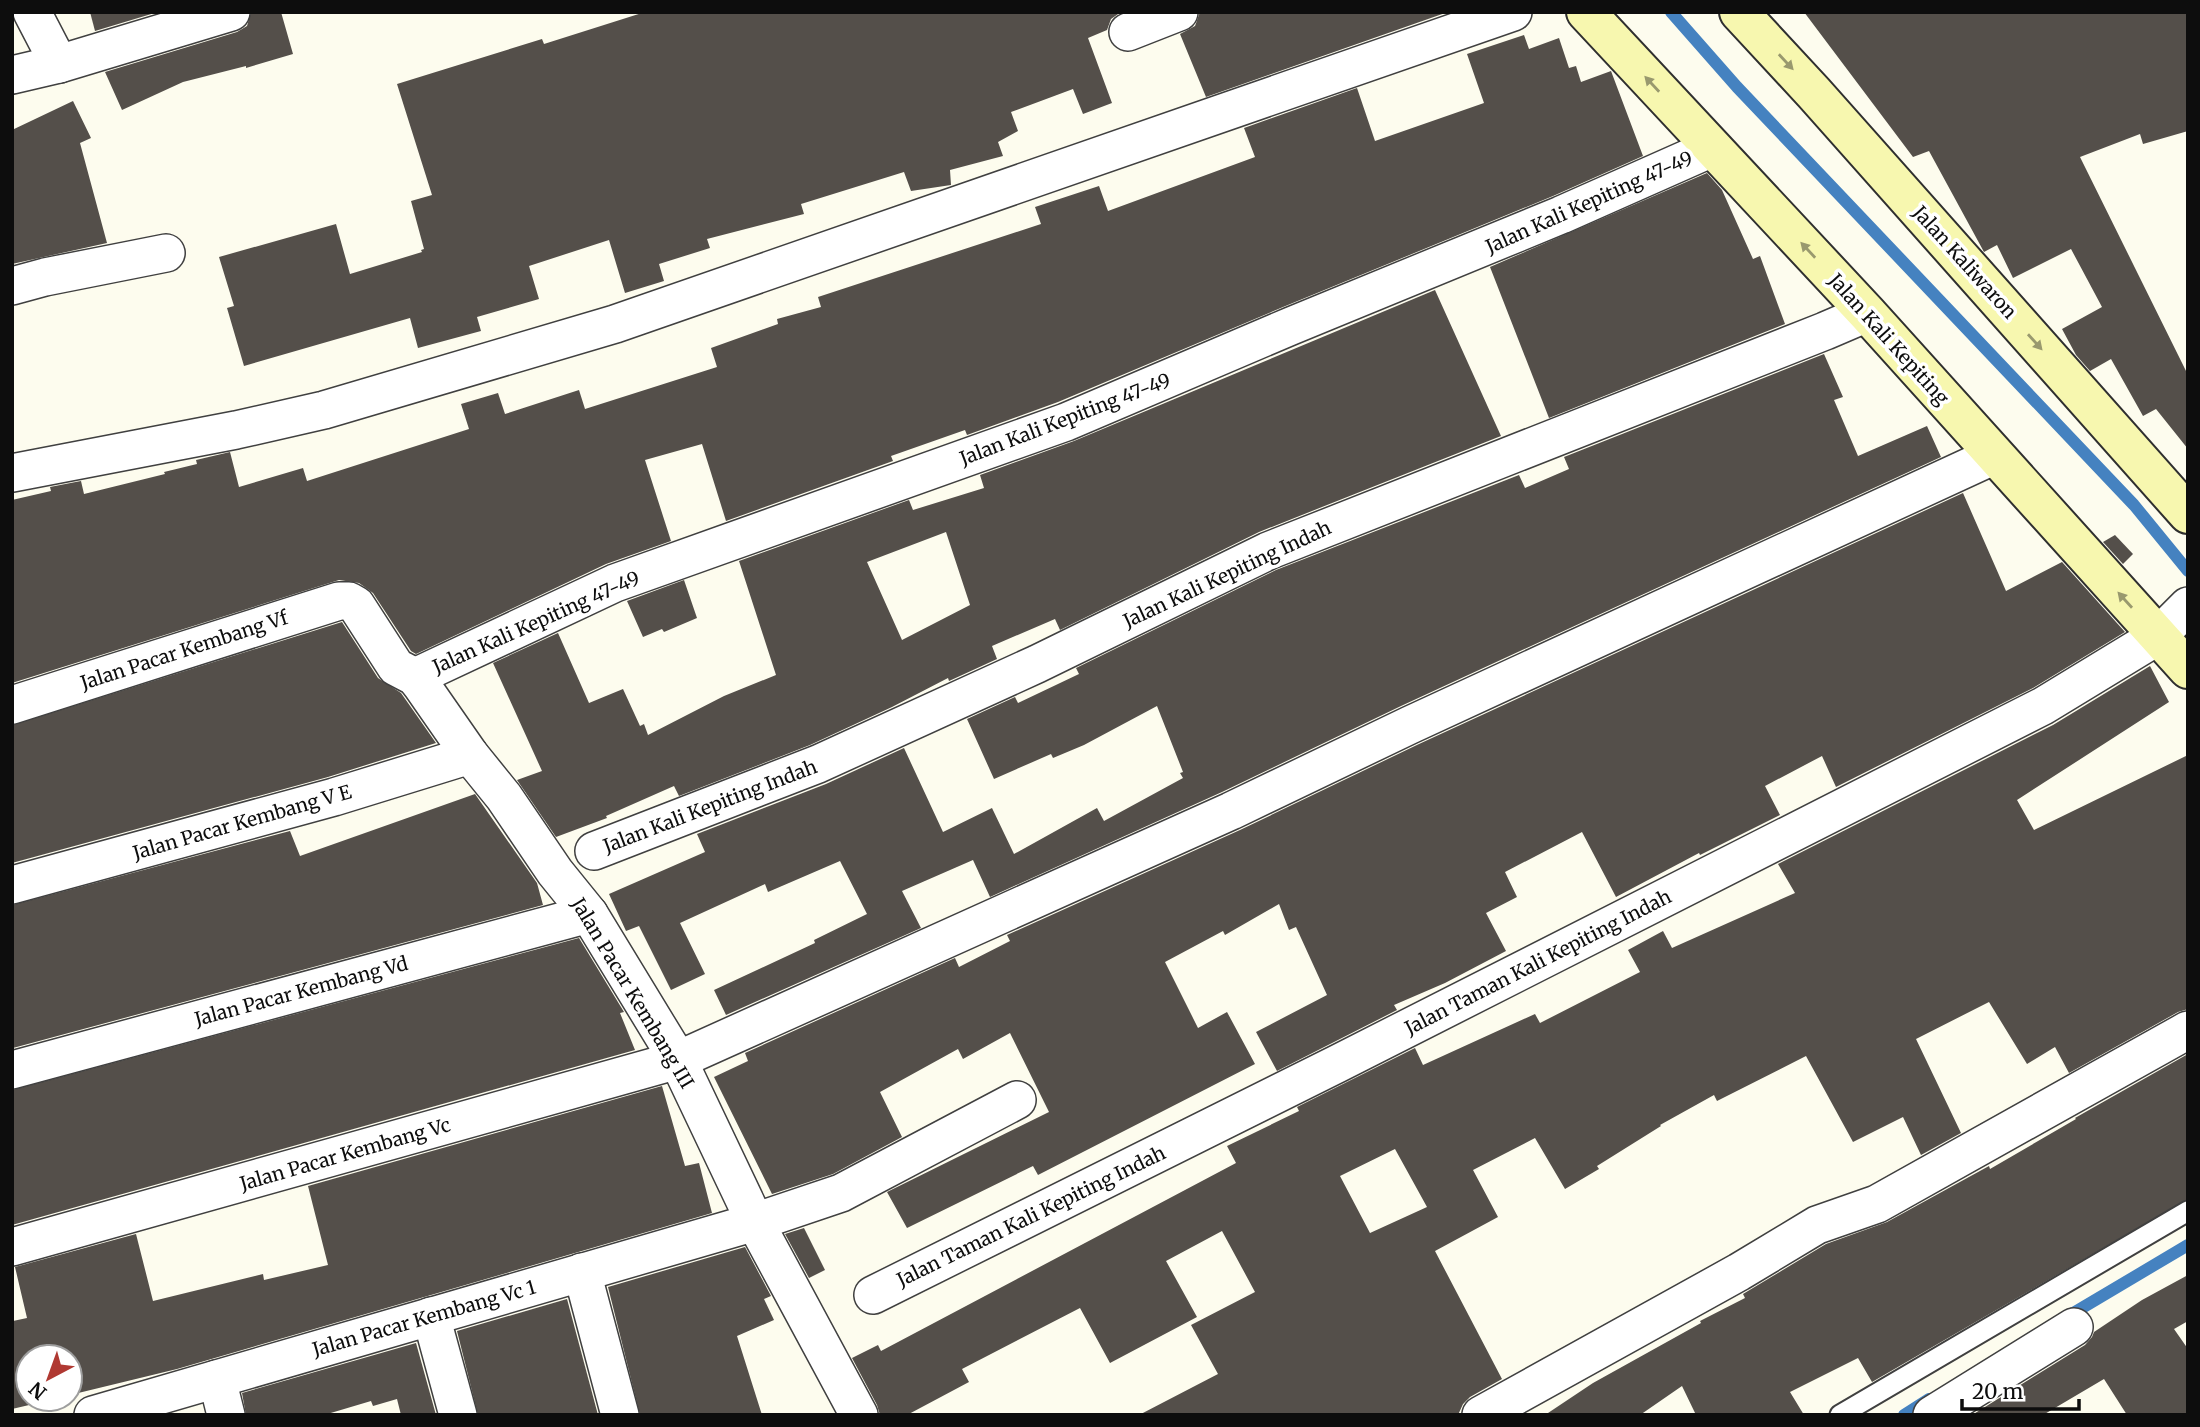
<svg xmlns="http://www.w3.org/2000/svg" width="2200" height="1427" viewBox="0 0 2200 1427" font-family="Merriweather,serif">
<rect width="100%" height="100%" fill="#fdfcee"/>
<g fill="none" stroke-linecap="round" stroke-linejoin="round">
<!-- stream -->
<g stroke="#4582c0" stroke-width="12">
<polyline points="1671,12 1737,87 2134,505 2188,571"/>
<polyline points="2065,1318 2188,1245"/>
<polyline points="1904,1415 1929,1399"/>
</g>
</g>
<!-- building -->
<g fill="#544f4a" fill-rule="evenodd">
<polygon points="90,12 158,12 95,31"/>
<polygon points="251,12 281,12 293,54 246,68 246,66 183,82 122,110 105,72 237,32 247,26"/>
<polygon points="645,12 1121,12 1111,19 1107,30 1088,38 1112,103 1083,114 1073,89 1011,112 1018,131 998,142 1003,156 950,170 951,185 911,191 904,172 801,204 804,214 707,239 710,248 659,264 664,281 625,293 609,240 529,266 539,299 477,317 481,331 418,348 410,318 244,366 227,308 234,306 219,257 336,224 350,274 422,252 421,250 424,249 411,201 432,195 397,84 542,39 544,44"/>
<polygon points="1200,12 1448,12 1206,97 1180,34 1195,26"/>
<polygon points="1804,12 2188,12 2188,131 2143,144 2140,134 2080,157 2188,375 2188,449 2156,409 2143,416 2111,359 2090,371 2076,355 2062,329 2102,307 2071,249 2013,278 1997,245 1984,252 1929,151 1913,157"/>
<polygon points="1524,35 1529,49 1559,38 1569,68 1576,66 1581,82 1611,71 1643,156 1553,196 1283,307 1058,402 967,435 965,430 891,456 893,461 726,521 702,444 645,460 671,541 606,564 416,654 411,651 373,593 359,583 339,580 12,683 12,500 51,491 50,487 81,481 84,494 165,474 164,472 197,464 196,460 230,452 239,487 303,468 307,481 469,429 461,404 498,393 505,414 579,390 585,409 717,367 711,348 778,324 777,319 821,307 818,297 1041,224 1035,207 1099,186 1108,211 1255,157 1244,128 1357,88 1375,141 1484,103 1467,54"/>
<polygon points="73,101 91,138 80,143 107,243 12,264 12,130"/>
<polygon points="1707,173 1722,190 1753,259 1760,256 1785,324 1549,418 1490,267"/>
<path d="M1435 290 1501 436 1259 532 1060 630 1055 619 992 646 997 659 949 681 948 678 892 707 810 745 679 796 674 786 606 816 607 818 556 837 517 780 542 771 493 663 558 633 589 703 623 689 640 726 644 724 648 735 724 696 776 675 739 561 909 500 913 510 984 488 980 475 1074 441ZM946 532 970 605 902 640 867 562Z"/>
<polygon points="1824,354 1843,397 1834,400 1858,456 1927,426 1941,457 1401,706 1222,792 990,897 973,860 902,891 921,928 726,1015 714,990 815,943 814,940 867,914 840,861 768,892 765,884 680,923 705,974 671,990 639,926 626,931 609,894 705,852 697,834 826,784 904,748 943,832 992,808 1014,854 1097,808 1104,821 1183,778 1180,773 1183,772 1157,706 1084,745 1053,758 1051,754 994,779 967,719 1015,697 1018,703 1079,674 1076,668 1276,570 1519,475 1525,488 1569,469 1564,457"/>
<polygon points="1963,493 2006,591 2062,562 2125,632 2033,688 1836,787 1822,756 1765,786 1780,815 1700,855 1699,853 1616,897 1582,832 1505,872 1517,897 1486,913 1506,951 1445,983 1394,1005 1397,1010 1277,1071 1256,1032 1327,995 1296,927 1289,930 1279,904 1225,935 1223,931 1165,962 1198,1028 1227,1012 1255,1064 1038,1175 1033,1166 907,1228 887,1192 1049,1112 1010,1033 963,1059 958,1049 880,1092 902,1137 833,1174 772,1194 714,1077 748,1061 745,1053 955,958 959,967 1010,941 1007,935 1240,830 1419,744"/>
<polygon points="2115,535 2133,554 2123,564 2103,542"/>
<polygon points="684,580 697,618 664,632 662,629 643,637 627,601"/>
<polygon points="342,622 378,678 401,693 436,743 328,777 12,863 12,725"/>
<path d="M2150 666 2169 702 2017 800 2034 830 2188 755V1009L2178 1012 2069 1073 2055 1047 2027 1064 1989 1002 1916 1039 1961 1133 1921 1155 1903 1117 1853 1142 1806 1056 1717 1101 1714 1095 1660 1125 1661 1126 1597 1166 1599 1169 1565 1189 1535 1138 1473 1170 1498 1217 1435 1251 1502 1379 1470 1397 1463 1404 1458 1415H1139L1218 1374 1191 1325 1255 1292 1222 1231 1166 1261 1197 1317 1110 1363 1080 1308 962 1369 969 1382 907 1415H880L877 1405 852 1358 878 1345 881 1351 1236 1163 1227 1146 1299 1111 1297 1107 1415 1048 1423 1065 1535 1014 1540 1023 1640 972 1628 950 1663 931 1672 948 1795 893 1778 864 2053 725ZM1395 1149 1427 1207 1370 1233 1340 1176Z"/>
<polygon points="475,794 537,883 543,905 13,1048 12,905 290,831 300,856"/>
<polygon points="579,938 624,1012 620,1013 635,1050 12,1225 12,1090"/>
<polygon points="2188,1054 2188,1199 1872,1382 1858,1358 1790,1392 1804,1415 1696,1415 1682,1386 1640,1415 1545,1415 1593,1383 1701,1323 1700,1321 1745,1298 1743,1294 1826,1244 1887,1222 1989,1166 1990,1169 2076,1119 2075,1118 2089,1110"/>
<polygon points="662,1086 685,1166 699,1163 712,1213 177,1369 70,1395 70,1357 28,1357 28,1399 55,1399 12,1409 13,1321 27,1318 15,1267 136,1234 153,1301 263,1274 264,1280 328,1265 308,1186"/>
<polygon points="804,1228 825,1270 809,1278 785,1234"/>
<polygon points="745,1247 771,1296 764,1299 774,1320 737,1336 762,1415 640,1415 608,1287"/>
<polygon points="2188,1275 2188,1321 2174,1329 2188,1349 2188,1415 2127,1415 2104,1379 2043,1415 1972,1415 2085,1345 2092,1337 2094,1332 2142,1300"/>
<polygon points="567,1299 598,1415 478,1415 457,1331"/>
<polygon points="416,1343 436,1415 401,1415 397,1399 373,1406 371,1401 324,1415 246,1415 242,1393"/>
</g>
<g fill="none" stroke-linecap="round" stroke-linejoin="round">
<!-- service casing -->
<g stroke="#404040" stroke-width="23">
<polyline id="service" points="1840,1415 2188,1211"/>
</g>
<!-- minor casing -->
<g stroke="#404040" stroke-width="40">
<g id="minor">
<polyline points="32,12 59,64"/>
<polyline points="1128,32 1179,12"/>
<polyline points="12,75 59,64 231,12"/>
<polyline points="12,286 45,277 166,253"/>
<polyline points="12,473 236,430 324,410 615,324 1513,12"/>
<polyline points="415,677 615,583 1066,422 1291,326 1561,215 1712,148"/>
<polyline points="12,705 339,601 349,601 356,605 396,667 415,677 422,686 470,755 504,797 555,872 589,914 678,1060 755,1222 859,1415"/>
<polyline points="594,851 818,764 1037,664 1268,551 1825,331 1867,313"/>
<polyline points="12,885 334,797 470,755"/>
<polyline points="12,1070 589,914"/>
<polyline points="12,1247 678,1060 1231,811 1410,725 1995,455"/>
<polyline points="582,1272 620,1415"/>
<polyline points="873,1295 1337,1064 2043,706 2158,636 2188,606"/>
<polyline points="431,1316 458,1415"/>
<polyline points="217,1379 226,1415"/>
<polyline points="93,1415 755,1222 841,1193 1017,1100"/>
<polyline points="1481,1415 1739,1272 1817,1225 1877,1204 2188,1030"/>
<polyline points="1932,1415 2074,1327"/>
</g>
</g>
<!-- secondary casing -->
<g stroke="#2f2f2f" stroke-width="42">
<g id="secondary">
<polyline points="1586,12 1867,313 2188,669"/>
<polyline points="1739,12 1814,93 2188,514"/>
</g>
</g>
<!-- service -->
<use href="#service" stroke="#fff" stroke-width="19"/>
<!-- minor -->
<use href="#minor" stroke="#fff" stroke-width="37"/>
<!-- secondary -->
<use href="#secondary" stroke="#f7f7af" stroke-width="38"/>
</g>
<!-- one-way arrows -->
<defs><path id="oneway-solid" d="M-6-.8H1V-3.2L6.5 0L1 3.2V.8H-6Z" transform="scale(1.75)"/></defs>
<g fill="#99996e">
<use href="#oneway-solid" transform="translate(1786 62) rotate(47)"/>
<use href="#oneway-solid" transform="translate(1652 84) rotate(-133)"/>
<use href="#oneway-solid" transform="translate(1808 250) rotate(-133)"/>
<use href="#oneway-solid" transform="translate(2035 342) rotate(48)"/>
<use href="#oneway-solid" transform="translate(2125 600) rotate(-132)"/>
</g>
<g text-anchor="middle" stroke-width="7" stroke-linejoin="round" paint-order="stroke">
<!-- street labels -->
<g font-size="19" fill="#0d0d0d" stroke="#fff">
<text transform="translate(1589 202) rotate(-24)" y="7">Jalan Kali Kepiting 47-49</text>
<text transform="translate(1965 262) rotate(48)" y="7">Jalan Kaliwaron</text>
<text transform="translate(1889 339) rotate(48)" y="7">Jalan Kali Kepiting</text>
<text transform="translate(1065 419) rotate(-21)" y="7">Jalan Kali Kepiting 47-49</text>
<text transform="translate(1227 574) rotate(-25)" y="7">Jalan Kali Kepiting Indah</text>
<text transform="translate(536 622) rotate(-24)" y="7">Jalan Kali Kepiting 47-49</text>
<text transform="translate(184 650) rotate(-18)" y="7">Jalan Pacar Kembang Vf</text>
<text transform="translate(710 806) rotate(-21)" y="7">Jalan Kali Kepiting Indah</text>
<text transform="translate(242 822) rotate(-16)" y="7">Jalan Pacar Kembang V E</text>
<text transform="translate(1538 962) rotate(-27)" y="7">Jalan Taman Kali Kepiting Indah</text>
<text transform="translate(301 991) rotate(-15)" y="7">Jalan Pacar Kembang Vd</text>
<text transform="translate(633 993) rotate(59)" y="7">Jalan Pacar Kembang III</text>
<text transform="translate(345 1154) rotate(-16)" y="7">Jalan Pacar Kembang Vc</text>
<text transform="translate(1031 1216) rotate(-26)" y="7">Jalan Taman Kali Kepiting Indah</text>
<text transform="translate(424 1318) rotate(-16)" y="7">Jalan Pacar Kembang Vc 1</text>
</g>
</g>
<!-- border -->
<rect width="2200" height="1427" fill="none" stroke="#0d0d0d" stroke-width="28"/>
<!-- north arrow -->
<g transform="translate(49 1378) rotate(221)"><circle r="33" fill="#ffffff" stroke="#9e9e9e" stroke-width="2"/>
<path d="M0-5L12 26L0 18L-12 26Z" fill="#b03932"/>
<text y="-10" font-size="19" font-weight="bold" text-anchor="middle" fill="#0d0d0d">N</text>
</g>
<!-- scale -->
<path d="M1962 1399v10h117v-10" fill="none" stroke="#0d0d0d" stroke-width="3.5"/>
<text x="1972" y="1399" font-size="21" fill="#0d0d0d" stroke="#ffffff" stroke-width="5" paint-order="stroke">20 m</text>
</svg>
